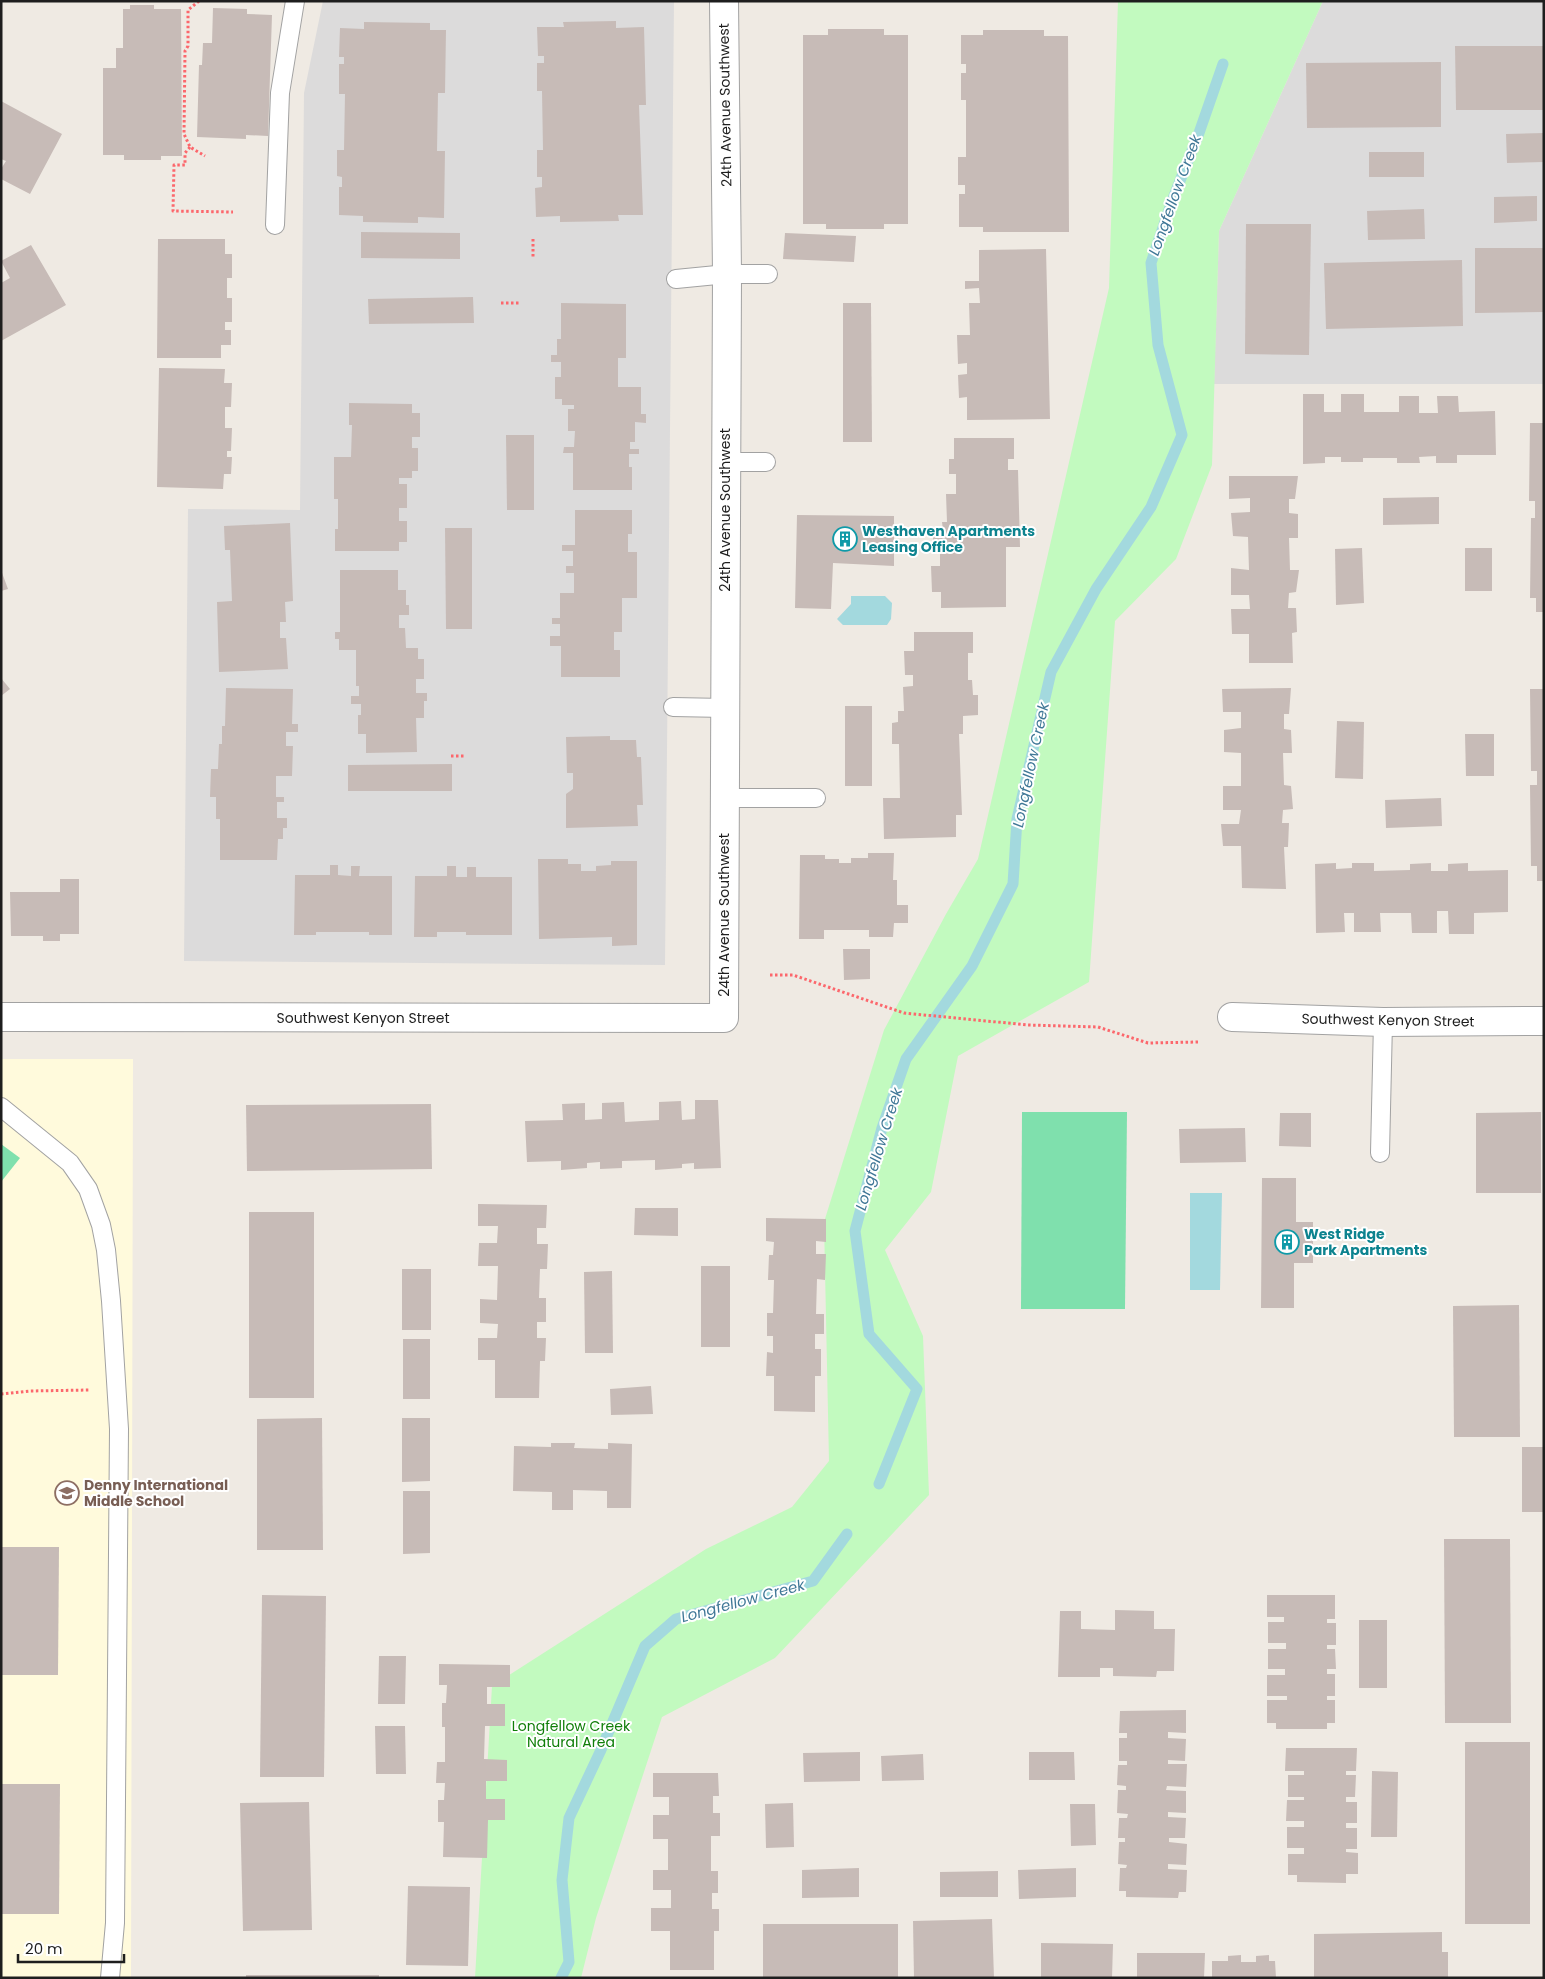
<svg xmlns="http://www.w3.org/2000/svg" width="1545" height="1979" viewBox="0 0 1545 1979" font-family="Poppins,sans-serif">
<rect width="100%" height="100%" fill="#efeae3"/>
<!-- residential -->
<g fill="#dcdbdb">
<polygon points="323,1 674,1 665,965 184,961 188,509 300,510 304,93"/>
<polygon points="1323,1 1544,1 1544,384 1214,384 1219,231"/>
</g>
<!-- education -->
<polygon fill="#fffadc" points="1,1059 133,1059 131,1978 1,1978"/>
<!-- park -->
<polygon fill="#c2fabf" points="1118,1 1323,1 1219,231 1212,465 1176,559 1115,621 1089,982 958,1056 931,1192 885,1250 923,1336 929,1495 775,1658 662,1717 596,1918 581,1978 475,1978 492,1686 706,1549 792,1507 829,1461 824,1222 884,1030 946,914 978,859 1109,288"/>
<!-- pitch -->
<g fill="#7fe0ad">
<polygon points="1022,1112 1127,1112 1125,1309 1021,1309"/>
<polygon points="1,1144 20,1158 1,1182"/>
</g>
<!-- water -->
<g fill="#a3d9de">
<polygon points="851,596 885,596 892,603 891,619 887,625 843,625 837,619 851,604"/>
<polygon points="1190,1193 1222,1193 1220,1290 1190,1290"/>
</g>
<g fill="none" stroke-linecap="round" stroke-linejoin="round">
<!-- stream -->
<g stroke="#a3d9de" stroke-width="11">
<polyline points="879,1484 917,1389 869,1334 855,1231 882,1128 906,1059 972,966 1013,884 1017,819 1051,672 1096,589 1151,507 1182,435 1158,345 1151,263 1172,201 1199,133 1223,64"/>
<polyline points="561,1978 569,1962 562,1880 569,1818 600,1752 645,1646 676,1619 813,1581 847,1534"/>
</g>
</g>
<!-- building -->
<g fill="#c7bbb7">
<polygon points="130,5 154,5 154,9 181,9 182,156 161,156 161,160 124,160 124,155 103,155 103,68 116,68 116,48 123,48 123,9 130,9"/>
<polygon points="213,8 247,9 247,14 272,15 268,136 246,135 246,139 197,137 199,65 202,65 203,43 212,43"/>
<polygon points="616,21 616,28 644,27 646,105 639,105 643,215 618,215 619,221 560,222 560,216 536,217 535,188 542,187 542,177 537,177 537,150 543,150 542,91 537,91 537,63 544,63 544,56 538,56 537,27 564,27 563,22"/>
<polygon points="364,22 430,23 430,30 446,30 445,93 438,93 437,151 445,151 444,218 418,217 418,223 363,222 363,216 339,215 339,187 342,187 342,177 337,176 337,150 344,150 345,94 339,94 339,64 344,64 344,57 339,57 340,28 364,29"/>
<polygon points="828,29 884,29 884,35 908,35 908,224 884,224 884,229 826,229 826,224 803,224 803,35 828,35"/>
<polygon points="983,30 1044,30 1044,36 1068,36 1069,232 983,232 983,227 959,227 959,194 965,194 965,185 958,185 958,157 966,157 966,100 961,100 961,73 966,73 966,64 961,64 961,35 983,35"/>
<polygon points="1455,46 1544,46 1544,110 1456,110"/>
<polygon points="1441,62 1441,127 1307,128 1306,63"/>
<polygon points="1,101 62,134 30,194 1,179 1,169 6,161 1,159"/>
<polygon points="1544,133 1544,162 1507,163 1506,134"/>
<rect x="1369" y="152" width="55" height="25"/>
<polygon points="1537,196 1537,221 1494,223 1494,197"/>
<polygon points="1424,209 1425,239 1368,240 1367,211"/>
<polygon points="1246,224 1311,224 1309,355 1245,354"/>
<polygon points="361,232 460,233 460,259 361,258"/>
<polygon points="785,233 856,236 854,262 783,259"/>
<polygon points="158,239 225,239 225,254 232,254 232,278 227,278 227,298 232,298 232,322 225,322 225,330 231,330 231,345 221,345 221,358 157,358"/>
<polygon points="31,245 66,305 1,341 1,283 10,278 1,261"/>
<polygon points="1475,248 1544,248 1544,312 1475,313"/>
<polygon points="1046,249 1050,419 967,420 967,397 959,398 958,375 967,374 967,363 958,364 957,335 970,335 969,303 980,303 979,288 965,289 965,281 979,281 979,250"/>
<polygon points="1462,260 1463,326 1326,329 1324,263"/>
<polygon points="473,297 474,323 369,324 368,299"/>
<polygon points="561,303 626,304 626,358 618,358 618,387 641,387 641,414 646,414 646,423 635,422 635,442 630,442 630,449 639,449 639,454 629,454 629,467 632,467 632,490 573,490 573,453 563,453 564,447 574,447 575,431 568,431 568,409 574,409 574,405 562,405 562,399 555,399 555,377 561,377 561,362 551,362 551,355 557,355 557,339 561,339"/>
<polygon points="843,303 871,303 872,442 843,442"/>
<polygon points="159,368 225,369 224,383 232,383 231,407 225,407 225,428 232,428 231,451 227,451 227,457 232,457 231,474 224,474 223,489 157,487"/>
<polygon points="1303,394 1324,394 1324,412 1341,412 1341,394 1364,394 1364,412 1399,412 1399,396 1419,396 1419,413 1438,413 1437,396 1458,396 1459,412 1495,411 1496,455 1457,455 1457,463 1436,463 1436,456 1419,457 1420,463 1397,463 1397,458 1363,458 1363,462 1341,462 1341,457 1325,457 1325,463 1303,464"/>
<polygon points="349,403 412,404 412,413 420,413 420,437 412,437 412,448 418,448 418,471 412,471 412,478 399,478 399,484 407,484 407,508 399,508 399,521 407,521 407,542 399,542 399,551 335,551 335,529 338,529 338,499 334,499 334,457 351,457 352,425 349,425"/>
<polygon points="1530,423 1544,423 1544,612 1536,612 1536,598 1530,598 1531,518 1535,518 1535,501 1529,501"/>
<polygon points="506,435 534,435 534,510 507,510"/>
<polygon points="954,438 1014,438 1014,459 1008,459 1008,470 1018,470 1020,547 1006,547 1006,607 941,608 941,592 932,592 931,566 940,566 940,553 933,553 933,530 943,530 942,522 947,522 946,494 956,494 956,474 949,474 949,459 954,459"/>
<polygon points="1229,476 1298,476 1295,499 1289,499 1289,513 1298,514 1298,538 1289,538 1290,570 1299,570 1296,592 1289,593 1288,608 1296,608 1297,632 1292,633 1293,663 1249,663 1249,634 1232,634 1231,609 1250,609 1249,595 1231,595 1231,568 1249,570 1248,537 1233,536 1231,513 1250,512 1250,498 1229,499"/>
<polygon points="1439,497 1439,524 1383,525 1383,498"/>
<polygon points="575,510 632,510 632,534 628,534 628,552 637,552 637,598 622,598 622,632 614,632 614,650 620,650 620,677 561,677 561,646 550,646 550,636 560,636 560,624 552,624 552,618 560,618 560,593 574,593 574,573 566,573 566,566 573,566 573,551 562,551 562,545 575,545"/>
<polygon points="797,515 894,516 894,566 833,563 831,609 795,608"/>
<polygon points="290,523 293,601 285,602 286,622 280,622 280,638 286,638 288,669 219,672 217,602 232,601 230,550 225,550 224,526"/>
<polygon points="445,528 472,528 472,629 446,629"/>
<polygon points="1362,548 1364,603 1336,605 1335,549"/>
<rect x="1465" y="548" width="27" height="43"/>
<polygon points="1,570 8,589 1,591"/>
<polygon points="340,570 398,570 398,590 406,590 406,605 409,605 409,615 399,615 399,628 405,628 406,648 418,648 418,659 424,659 424,679 416,679 416,693 427,693 427,701 424,701 424,718 416,718 417,752 366,753 366,734 358,734 358,715 361,715 361,704 351,704 351,696 359,696 359,686 356,686 356,650 339,650 339,639 335,639 335,632 340,632"/>
<polygon points="914,632 973,632 973,653 968,653 968,680 972,680 973,695 978,695 978,715 963,716 963,734 959,734 962,815 956,815 956,837 884,839 883,798 900,798 899,744 892,744 892,723 898,722 898,711 904,711 903,687 913,686 913,675 905,675 904,651 914,651"/>
<polygon points="1,678 10,689 1,696"/>
<polygon points="226,688 293,689 292,724 298,724 298,732 286,732 286,746 293,746 292,776 276,776 276,797 284,797 284,802 277,802 277,818 287,818 287,828 283,828 283,839 278,839 277,860 220,860 220,819 216,819 216,797 210,797 211,769 218,769 219,744 222,744 222,726 225,726"/>
<polygon points="1291,688 1289,714 1284,714 1284,729 1291,730 1292,753 1283,753 1284,785 1291,786 1293,809 1283,810 1282,823 1289,823 1288,847 1284,847 1286,889 1242,888 1241,846 1223,846 1221,824 1239,824 1241,810 1223,810 1223,786 1241,786 1241,753 1224,752 1224,730 1241,728 1241,712 1223,712 1222,689"/>
<polygon points="1530,689 1544,689 1544,881 1537,881 1537,866 1531,866 1530,785 1537,785 1537,771 1531,771"/>
<rect x="845" y="706" width="27" height="80"/>
<polygon points="1337,721 1364,722 1363,779 1335,778"/>
<polygon points="1465,734 1494,734 1494,776 1466,776"/>
<polygon points="610,736 610,740 636,740 637,757 641,757 643,805 637,805 638,826 566,828 566,794 573,789 573,773 567,773 566,737"/>
<polygon points="452,764 452,791 348,791 348,765"/>
<polygon points="1441,798 1442,826 1386,828 1385,800"/>
<polygon points="868,853 894,853 893,880 897,880 897,905 908,905 908,923 894,923 893,937 869,937 869,930 824,930 824,939 799,939 800,855 825,855 825,859 839,859 839,863 851,863 851,858 868,858"/>
<polygon points="538,859 568,859 568,864 581,864 581,871 596,871 596,866 611,865 611,861 637,861 637,945 612,946 612,937 539,939"/>
<polygon points="1336,863 1336,869 1352,868 1352,863 1374,863 1374,871 1410,870 1410,864 1431,863 1431,871 1448,871 1448,864 1468,863 1468,871 1508,870 1508,912 1474,913 1474,934 1449,934 1448,911 1437,911 1437,933 1412,933 1411,913 1380,913 1381,932 1354,932 1354,913 1344,913 1345,932 1316,933 1315,864"/>
<polygon points="330,865 338,865 338,875 351,876 351,866 360,866 359,876 392,876 392,935 369,935 369,932 316,932 316,935 294,935 295,875 330,875"/>
<polygon points="447,866 456,866 456,877 467,877 467,867 476,867 476,877 512,877 512,935 466,935 466,932 437,932 437,937 414,937 415,876 447,876"/>
<polygon points="60,879 79,879 79,934 60,934 60,941 43,941 43,936 11,936 10,892 60,892"/>
<polygon points="843,949 870,949 870,979 844,980"/>
<polygon points="695,1100 718,1100 721,1168 694,1169 694,1163 682,1164 682,1168 655,1170 655,1160 622,1161 622,1168 600,1169 600,1162 587,1163 587,1168 561,1170 561,1161 527,1162 525,1121 563,1120 562,1104 585,1103 585,1120 602,1119 602,1103 624,1102 625,1122 659,1120 659,1102 681,1101 682,1120 695,1119"/>
<polygon points="431,1104 432,1169 247,1171 246,1105"/>
<polygon points="1541,1112 1541,1193 1476,1193 1476,1113"/>
<polygon points="1280,1113 1311,1113 1311,1147 1279,1146"/>
<polygon points="1245,1128 1246,1162 1180,1163 1179,1129"/>
<polygon points="1262,1178 1296,1178 1296,1222 1313,1222 1313,1263 1294,1263 1294,1308 1261,1308"/>
<polygon points="478,1204 547,1205 546,1228 537,1228 537,1244 548,1244 547,1269 540,1269 539,1298 546,1298 546,1322 537,1322 537,1338 546,1338 545,1361 540,1361 539,1398 495,1398 495,1360 478,1360 478,1338 497,1338 498,1324 480,1323 480,1299 497,1300 498,1266 478,1266 479,1243 497,1243 498,1226 478,1226"/>
<polygon points="635,1208 678,1208 678,1236 634,1235"/>
<rect x="249" y="1212" width="65" height="186"/>
<polygon points="766,1218 826,1219 826,1242 816,1241 816,1254 826,1254 825,1280 817,1279 816,1314 824,1314 824,1334 815,1334 815,1349 821,1349 821,1376 815,1376 815,1412 774,1411 774,1376 766,1376 767,1352 773,1353 773,1336 767,1336 767,1313 773,1313 774,1280 768,1280 769,1255 773,1255 774,1242 766,1241"/>
<rect x="701" y="1266" width="29" height="81"/>
<rect x="402" y="1269" width="29" height="61"/>
<polygon points="612,1271 613,1353 585,1353 584,1272"/>
<polygon points="1519,1305 1520,1437 1454,1437 1453,1306"/>
<rect x="403" y="1339" width="27" height="60"/>
<polygon points="651,1386 653,1414 611,1415 610,1389"/>
<polygon points="322,1418 323,1550 257,1550 257,1419"/>
<polygon points="402,1418 430,1418 430,1481 402,1482"/>
<polygon points="551,1443 575,1443 574,1448 608,1449 608,1443 632,1444 631,1508 607,1508 607,1491 573,1490 573,1510 552,1510 552,1492 513,1491 514,1446 551,1447"/>
<rect x="1522" y="1447" width="22" height="65"/>
<polygon points="403,1491 430,1491 430,1553 403,1554"/>
<polygon points="1444,1539 1510,1539 1511,1723 1445,1723"/>
<polygon points="1,1547 59,1547 58,1675 1,1675"/>
<polygon points="262,1595 326,1596 324,1777 260,1777"/>
<polygon points="1267,1595 1335,1595 1335,1619 1327,1619 1327,1623 1336,1623 1336,1645 1327,1645 1327,1649 1335,1649 1336,1669 1327,1669 1327,1674 1335,1674 1335,1696 1327,1696 1327,1700 1335,1700 1335,1723 1327,1723 1327,1729 1276,1729 1276,1723 1267,1723 1267,1700 1287,1700 1287,1696 1267,1696 1267,1675 1285,1675 1285,1669 1268,1669 1268,1649 1286,1649 1286,1643 1268,1643 1268,1622 1284,1622 1284,1617 1267,1617"/>
<polygon points="1115,1610 1154,1611 1154,1629 1175,1629 1174,1671 1157,1671 1156,1677 1113,1676 1113,1668 1100,1668 1100,1677 1058,1677 1060,1611 1081,1611 1081,1629 1115,1630"/>
<rect x="1359" y="1620" width="28" height="68"/>
<polygon points="379,1656 406,1656 405,1704 378,1704"/>
<polygon points="439,1664 510,1665 510,1687 487,1687 487,1704 505,1704 505,1726 485,1726 484,1759 507,1760 507,1781 486,1781 486,1799 505,1799 505,1820 488,1820 487,1858 443,1857 444,1822 438,1822 438,1800 444,1800 445,1783 436,1783 437,1762 445,1762 445,1727 442,1727 442,1703 446,1703 447,1685 439,1685"/>
<polygon points="1186,1710 1186,1733 1168,1732 1168,1738 1186,1739 1185,1761 1168,1760 1168,1764 1187,1764 1186,1787 1167,1786 1166,1790 1186,1791 1186,1813 1168,1812 1168,1817 1186,1818 1185,1838 1169,1838 1169,1842 1187,1844 1186,1865 1168,1864 1168,1869 1187,1870 1186,1892 1179,1892 1178,1898 1126,1897 1126,1891 1119,1891 1120,1868 1126,1868 1127,1865 1118,1864 1119,1842 1125,1842 1125,1838 1118,1838 1119,1818 1127,1818 1128,1814 1117,1813 1118,1790 1126,1790 1126,1786 1117,1785 1118,1765 1127,1765 1127,1761 1119,1761 1119,1738 1127,1738 1127,1733 1119,1733 1120,1711"/>
<polygon points="375,1726 405,1726 406,1774 376,1774"/>
<rect x="1465" y="1742" width="65" height="182"/>
<polygon points="1286,1748 1357,1748 1356,1771 1346,1771 1346,1775 1356,1775 1355,1797 1346,1797 1346,1802 1357,1802 1357,1823 1346,1823 1346,1828 1357,1828 1357,1849 1346,1849 1346,1852 1358,1853 1358,1874 1346,1874 1346,1883 1297,1882 1297,1875 1288,1875 1288,1854 1304,1854 1304,1848 1287,1848 1287,1827 1304,1827 1304,1821 1286,1821 1287,1800 1304,1800 1304,1797 1288,1797 1288,1775 1304,1775 1304,1771 1285,1771"/>
<polygon points="860,1752 860,1781 804,1782 803,1753"/>
<polygon points="1029,1752 1074,1752 1075,1780 1029,1780"/>
<polygon points="923,1754 924,1780 882,1781 881,1756"/>
<polygon points="1372,1771 1398,1772 1397,1837 1371,1837"/>
<polygon points="653,1773 718,1773 719,1796 713,1796 713,1813 720,1813 720,1836 711,1836 711,1871 718,1871 718,1893 712,1893 712,1909 719,1909 719,1931 714,1931 714,1970 670,1970 670,1931 651,1931 651,1908 671,1908 671,1890 653,1890 653,1870 668,1870 668,1839 653,1839 653,1815 669,1815 669,1797 653,1797"/>
<polygon points="1,1784 60,1784 59,1914 1,1914"/>
<polygon points="309,1802 312,1930 243,1931 240,1803"/>
<polygon points="793,1803 794,1847 766,1848 765,1804"/>
<polygon points="1070,1804 1095,1804 1096,1845 1071,1846"/>
<polygon points="859,1868 859,1897 802,1898 802,1870"/>
<polygon points="1076,1868 1076,1897 1019,1899 1018,1870"/>
<polygon points="998,1871 998,1897 940,1897 940,1872"/>
<polygon points="408,1886 470,1887 468,1966 406,1965"/>
<polygon points="992,1919 994,1978 914,1978 913,1921"/>
<rect x="763" y="1924" width="135" height="54"/>
<polygon points="1442,1932 1442,1952 1448,1952 1448,1978 1314,1978 1314,1934"/>
<polygon points="1041,1943 1113,1944 1112,1978 1041,1978"/>
<polygon points="1137,1953 1205,1953 1204,1978 1137,1978"/>
<polygon points="1241,1955 1241,1962 1256,1962 1256,1956 1269,1955 1269,1961 1275,1961 1276,1978 1212,1978 1212,1961 1228,1961 1228,1956"/>
<rect x="246" y="1975" width="133" height="3"/>
</g>
<g fill="none" stroke-linecap="round" stroke-linejoin="round">
<!-- service casing -->
<g stroke="#a2a2a2" stroke-width="20">
<g id="service">
<polyline points="275,225 280,93 295,1"/>
<polyline points="676,279 727,274 768,274"/>
<polyline points="726,462 766,462"/>
<polyline points="673,707 725,708"/>
<polyline points="725,798 816,798"/>
<polyline points="1,1107 70,1163 88,1189 101,1225 106,1250 111,1301 119,1429 115,1923 110,1978"/>
<polyline points="1380,1153 1383,1022"/>
</g>
</g>
<!-- minor casing -->
<g stroke="#a2a2a2" stroke-width="30">
<g id="minor">
<polyline points="1,1017 724,1018 727,274 724,1"/>
<polyline points="1232,1017 1383,1022 1544,1021"/>
</g>
</g>
<!-- path -->
<g stroke="#fc676c" stroke-width="3" stroke-dasharray="2.5 2.5" stroke-linecap="butt">
<polyline points="199,1 188,10 188,46 185,51 184,134 190,147 205,156"/>
<polyline points="190,147 185,153 185,165 174,165 173,211 233,212"/>
<polyline points="533,239 533,258"/>
<polyline points="501,303 520,303"/>
<polyline points="451,756 465,756"/>
<polyline points="770,975 793,975 904,1013 1028,1025 1098,1027 1148,1043 1198,1042"/>
<polyline points="1,1394 30,1391 90,1390"/>
</g>
<!-- service -->
<use href="#service" stroke="#fff" stroke-width="18"/>
<!-- minor -->
<use href="#minor" stroke="#fff" stroke-width="28"/>
</g>
<!-- icons -->
<defs>
<g id="building-ring" transform="scale(1.25)"><circle r="9.5" fill="#fff" stroke="#0f9aa8" stroke-width="1.5"/><path d="M-4-6H4V6H1V3H-1V6H-4ZM-2.5-4.3h1.7v1.8h-1.7ZM.8-4.3h1.7v1.8H.8ZM-2.5-1h1.7V.8h-1.7ZM.8-1h1.7V.8H.8Z" fill="#0f9aa8"/></g>
<g id="school-ring" transform="scale(1.25)"><circle r="9.5" fill="#fff" stroke="#8d6e63" stroke-width="1.5"/><path d="M0-5L7-2L0 1L-7-2ZM-4 1L0 2.5L4 1V4Q0 6-4 4Z" fill="#8d6e63"/></g>
</defs>
<g fill-rule="evenodd">
<use href="#building-ring" x="845" y="539"/>
<use href="#building-ring" x="1287" y="1242"/>
<use href="#school-ring" x="67" y="1493"/>
</g>
<g text-anchor="middle" stroke-width="4" stroke-linejoin="round" paint-order="stroke">
<!-- street labels -->
<g font-size="14" fill="#1e1e1e" stroke="#fff">
<text transform="translate(725 105) rotate(-91)" y="5">24th Avenue Southwest</text>
<text transform="translate(725 510) rotate(-90)" y="5">24th Avenue Southwest</text>
<text transform="translate(724 915) rotate(-90)" y="5">24th Avenue Southwest</text>
<text x="363" y="1023">Southwest Kenyon Street</text>
<text transform="translate(1388 1020) rotate(1)" y="5">Southwest Kenyon Street</text>
</g>
<!-- culture labels -->
<g font-size="14" font-weight="bold" fill="#0d838f" stroke="#fff" text-anchor="start">
<text x="862" y="536">Westhaven Apartments<tspan x="862" dy="16">Leasing Office</tspan></text>
<text x="1304" y="1239">West Ridge<tspan x="1304" dy="16">Park Apartments</tspan></text>
</g>
<!-- education labels -->
<g font-size="14" font-weight="bold" fill="#785e54" stroke="#fff" text-anchor="start">
<text x="84" y="1490">Denny International<tspan x="84" dy="16">Middle School</tspan></text>
</g>
<!-- park labels -->
<g font-size="14" fill="#107e09" stroke="#fff">
<text x="571" y="1731">Longfellow Creek<tspan x="571" dy="16">Natural Area</tspan></text>
</g>
<!-- water labels -->
<g font-size="15" font-style="italic" fill="#407897" stroke="#fff">
<text transform="translate(1175 195) rotate(-70)" y="5">Longfellow Creek</text>
<text transform="translate(1031 765) rotate(-78)" y="5">Longfellow Creek</text>
<text transform="translate(879 1149) rotate(-73)" y="5">Longfellow Creek</text>
<text transform="translate(743 1601) rotate(-15)" y="5">Longfellow Creek</text>
</g>
</g>
<!-- border -->
<rect width="1545" height="1979" fill="none" stroke="#1e1e1e" stroke-width="5"/>
<!-- scale -->
<path d="M18 1954v8h106v-8" fill="none" stroke="#1e1e1e" stroke-width="2.5"/>
<text x="25" y="1954" font-size="15" fill="#1e1e1e" stroke="#ffffff" stroke-width="4" paint-order="stroke">20 m</text>
</svg>
